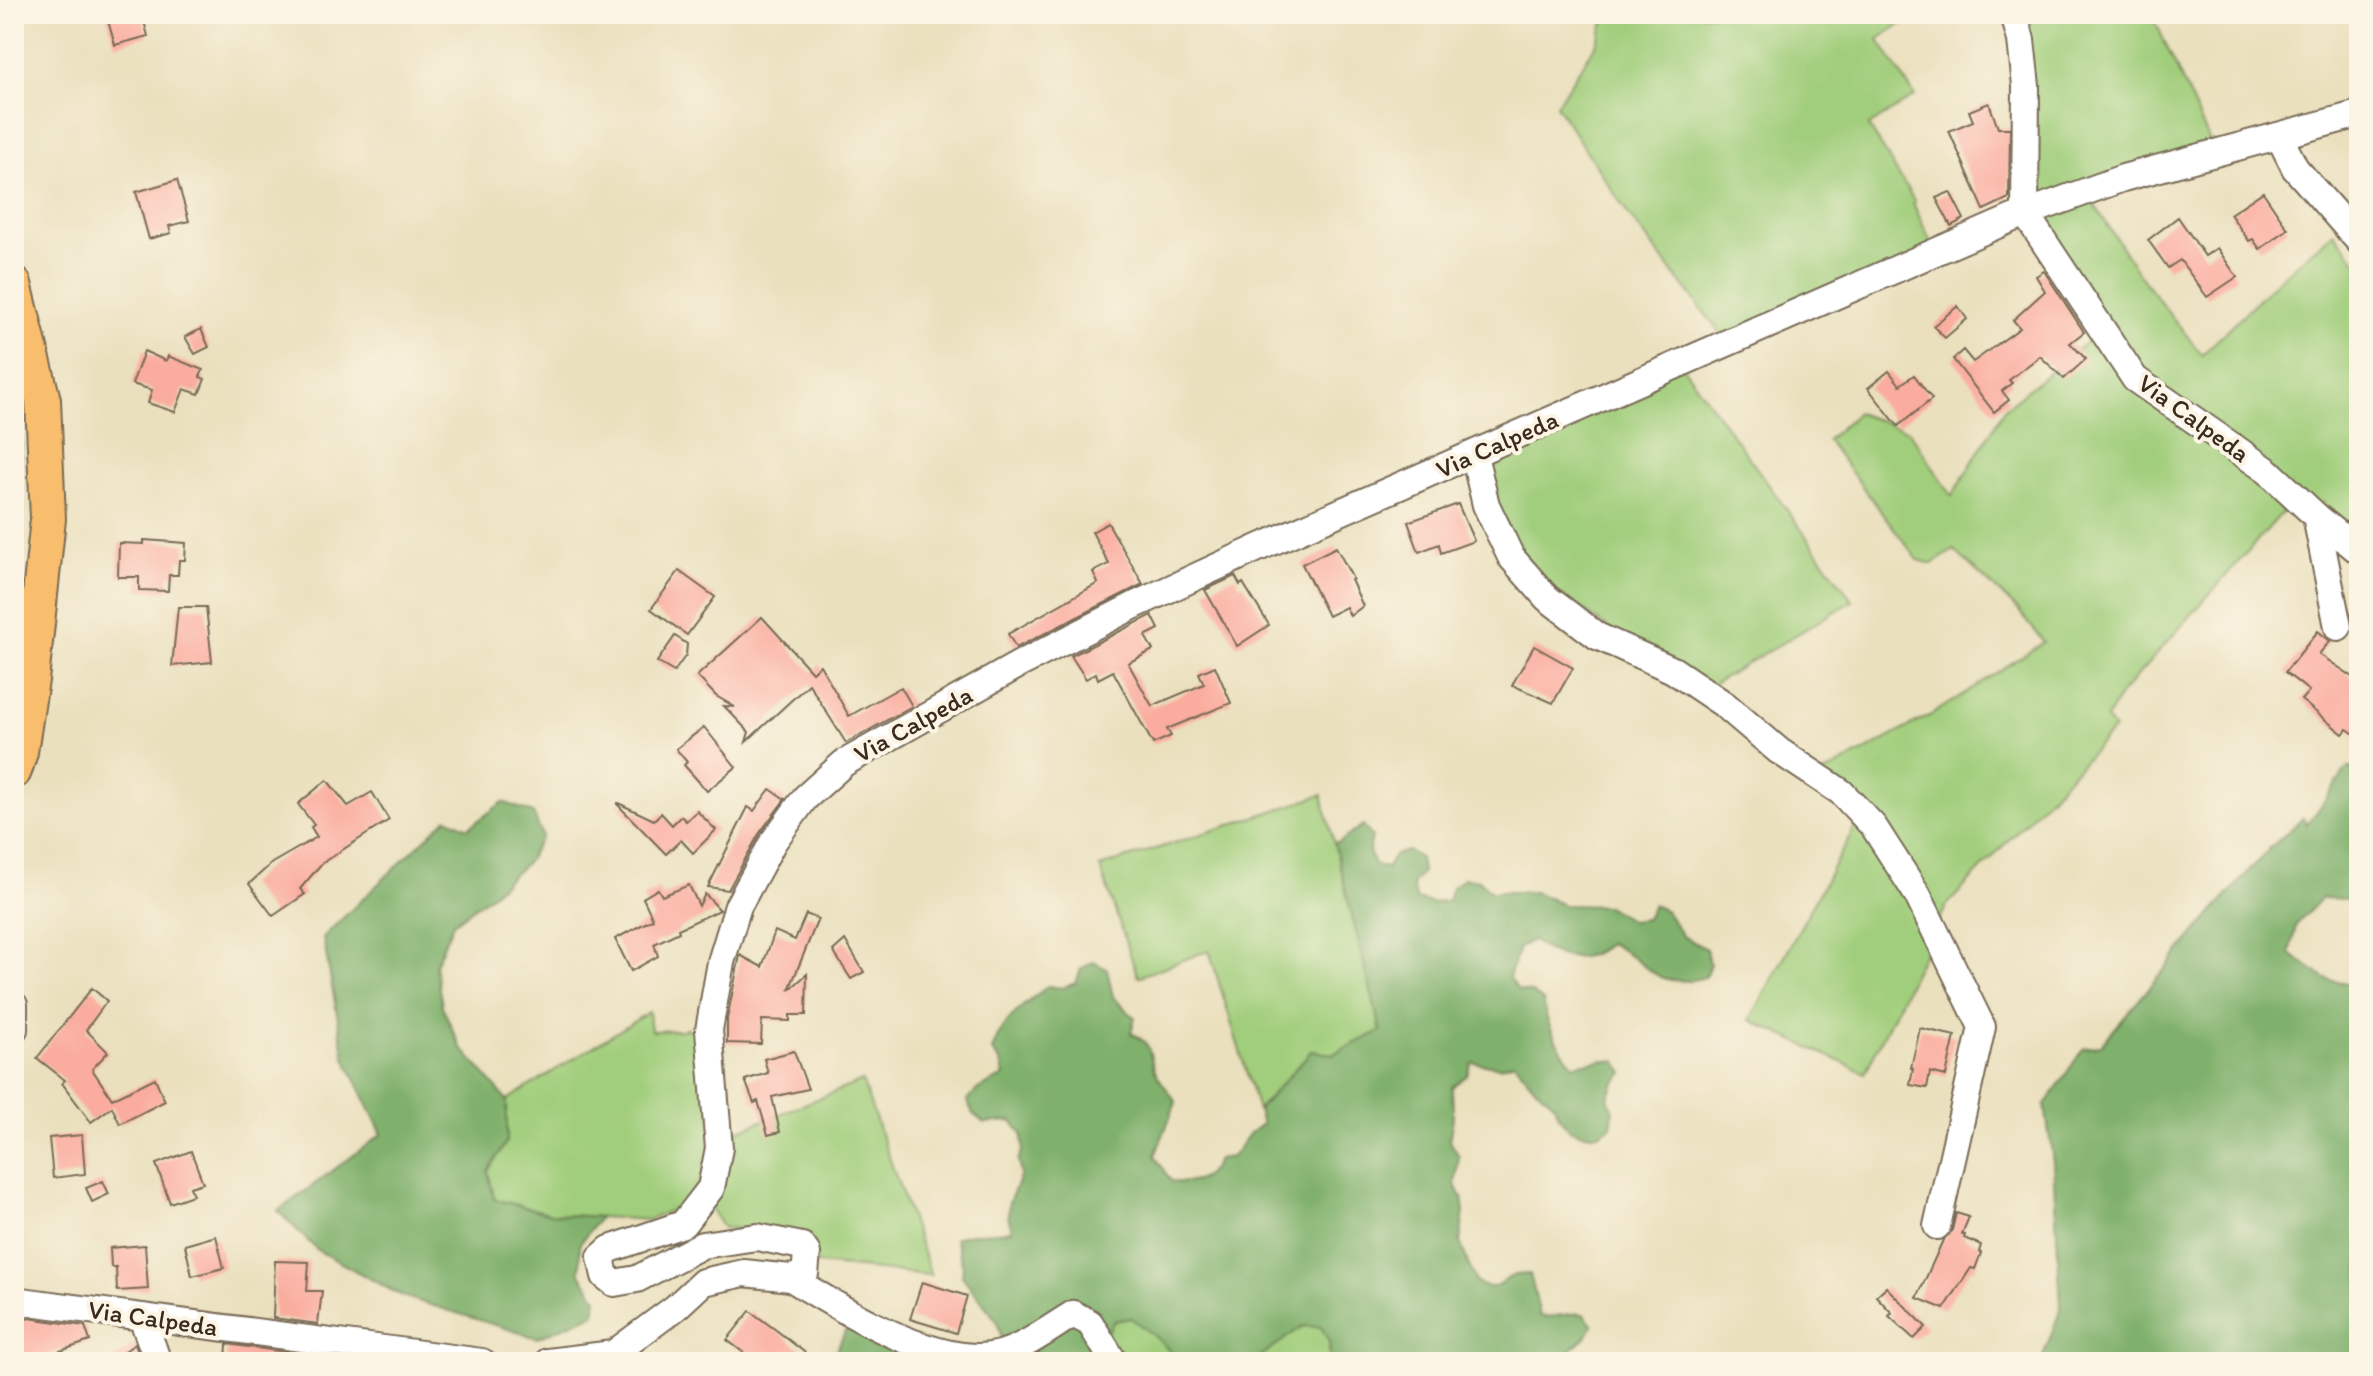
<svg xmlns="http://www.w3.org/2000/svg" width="2373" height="1376" viewBox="0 0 2373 1376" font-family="Itim,sans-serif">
<rect width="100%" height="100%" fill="#fcf5e5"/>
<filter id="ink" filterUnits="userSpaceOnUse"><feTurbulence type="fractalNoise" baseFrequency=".0125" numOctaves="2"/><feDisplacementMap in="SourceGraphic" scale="16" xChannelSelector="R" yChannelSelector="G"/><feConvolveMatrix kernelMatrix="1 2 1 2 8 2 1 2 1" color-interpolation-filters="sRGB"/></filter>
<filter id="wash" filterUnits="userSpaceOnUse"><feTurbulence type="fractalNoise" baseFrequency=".006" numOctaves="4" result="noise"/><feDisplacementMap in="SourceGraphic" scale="32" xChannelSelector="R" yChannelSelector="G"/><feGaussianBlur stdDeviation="1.8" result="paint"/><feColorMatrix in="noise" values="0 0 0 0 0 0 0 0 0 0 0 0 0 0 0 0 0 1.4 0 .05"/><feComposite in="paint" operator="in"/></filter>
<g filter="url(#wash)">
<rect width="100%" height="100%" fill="#eae0bd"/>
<!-- green -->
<g fill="#a1ce7c" stroke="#6e7c4d" stroke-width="2">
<polygon points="1607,14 1917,14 1878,39 1915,96 1869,126 1915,202 1913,203 1936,254 1727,342 1630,217 1556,105 1597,43"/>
<polygon points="2009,14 2152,14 2215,153 2091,199 2138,273 2202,355 2277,281 2334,232 2359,265 2359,550 2296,497 2121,694 2106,719 2114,729 1947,905 1865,1073 1750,1020 1862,814 1819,776 1931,715 2044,642 2019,611 1954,550 1932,564 1918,560 1827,440 1857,413 1909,431 1952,496 2005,408 2098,333 2026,213"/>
<polygon points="1681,364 1853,601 1704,689 1660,665 1528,571 1473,453"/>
<polygon points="14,384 23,445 14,502"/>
<polygon points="1322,795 1381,1031 1333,1054 1311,1051 1258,1110 1209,950 1138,977 1100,867"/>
<polygon points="649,1012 651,1031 684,1030 685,1028 709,1035 712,1152 701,1180 682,1205 649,1220 551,1214 494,1199 488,1171 507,1141 507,1100"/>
<polygon points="862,1081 931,1275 808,1263 796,1232 723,1228 710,1208 720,1190 737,1131"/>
<polygon points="1132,1318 1159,1340 1180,1362 1095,1362 1099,1346 1114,1321"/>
<polygon points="1302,1326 1321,1327 1329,1341 1330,1362 1253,1362"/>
</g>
<!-- forest -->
<g fill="#80b16c" stroke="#5e6e45" stroke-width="2">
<path d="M2348 768 2359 769V888L2352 899 2322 898 2296 925 2290 954 2326 979 2359 987V1362H2041L2061 1308 2053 1162 2045 1105 2083 1049 2101 1045 2225 898 2270 848 2303 818 2306 825C2322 807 2333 787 2348 768Z"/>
<polygon points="503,802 533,813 542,836 527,862 488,897 453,923 435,965 442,1006 460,1046 507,1100 507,1141 488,1171 494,1199 551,1214 600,1217 580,1243 580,1274 597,1298 594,1314 537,1338 402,1296 317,1250 278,1211 382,1134 345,1058 323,937 447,818 468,828"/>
<path d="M1363 825 1372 837 1369 851 1374 865 1387 868 1394 855 1408 851 1420 858 1422 872 1412 885 1416 899 1432 903 1448 901 1452 887 1464 878 1479 880 1491 892H1535L1563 905 1607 906 1631 921 1646 919 1653 905 1666 911 1682 936 1706 949 1710 964 1705 977C1652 992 1648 960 1609 943 1584 966 1557 959 1532 940L1519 948 1509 977 1518 990 1532 993 1543 1001C1546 1023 1558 1049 1574 1065L1602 1060 1616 1061 1624 1073 1614 1083 1608 1097 1613 1112 1611 1126 1599 1134H1583L1569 1129 1559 1117 1554 1104 1533 1085 1514 1062 1501 1067 1472 1062 1467 1075 1452 1087C1452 1096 1453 1105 1453 1114 1453 1134 1443 1135 1459 1156L1455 1185 1462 1197 1464 1212 1460 1242 1476 1283C1501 1293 1496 1282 1515 1275 1520 1274 1525 1275 1530 1274L1540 1316C1557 1319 1567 1311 1584 1314L1593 1325 1586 1337 1556 1362H1330L1329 1342 1321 1327 1303 1326 1253 1362H1180L1159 1340 1131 1318 1114 1321 1099 1346 1095 1362H977L1003 1343 997 1321 962 1276 963 1266 955 1238C973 1231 992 1234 1012 1230L1008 1216 1009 1202 1021 1175 1018 1161 1023 1148 1022 1134 1012 1121 984 1123 973 1114 967 1100 978 1089 1004 1076 1001 1062 992 1051C1002 1019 1023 1006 1048 986L1062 988 1076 983 1081 969 1093 962 1107 969 1113 997 1135 1018 1131 1033C1157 1046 1146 1055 1157 1075 1163 1085 1170 1092 1176 1102L1155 1156 1171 1181C1193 1186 1209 1180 1218 1159L1232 1157 1250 1133 1262 1124 1258 1110 1311 1051 1333 1054 1381 1031 1334 843 1340 842Z"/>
<polygon points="849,1323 949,1362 831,1362"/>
</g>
<g id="blocks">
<!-- building -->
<g fill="#faac9e">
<polygon points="106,14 142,14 148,36 115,45"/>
<polygon points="1989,103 1998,128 2010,128 2009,198 1984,210 1949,131 1973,121 1969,111"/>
<polygon points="177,180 189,221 169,226 171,233 149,239 136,192"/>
<polygon points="1950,192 1964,219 1951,226 1936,198"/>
<polygon points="2263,192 2288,229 2260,249 2253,239 2249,241 2230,214"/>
<polygon points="2178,217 2205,256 2217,248 2237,277 2207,297 2180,260 2168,268 2148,240"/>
<polygon points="2044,271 2084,332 2070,343 2086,359 2064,379 2040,356 2009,380 2012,383 2002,391 2009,400 1994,412 1953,359 1963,350 1973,362 2020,328 2013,320 2045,291 2036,276"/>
<polygon points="1958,306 1967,319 1945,338 1933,326"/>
<polygon points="201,329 209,347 195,354 185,337"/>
<polygon points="144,351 166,361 168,356 203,370 200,377 205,379 199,394 184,389 175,412 148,403 152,390 132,384"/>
<polygon points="1889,371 1900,385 1914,375 1932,399 1898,426 1868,388"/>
<polygon points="1458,504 1474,541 1441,553 1439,544 1419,552 1408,522"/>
<polygon points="1108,523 1143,584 1016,648 1008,634 1098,583 1093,572 1109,564 1092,532"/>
<polygon points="144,540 186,543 185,560 179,560 178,575 169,575 168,591 139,590 139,577 118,577 119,543 144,544"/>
<polygon points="1336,547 1353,579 1351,580 1363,606 1350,616 1346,607 1328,616 1302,564"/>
<polygon points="679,571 715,597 687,635 651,609"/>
<polygon points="1235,576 1240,585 1243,583 1269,625 1237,646 1205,590"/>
<polygon points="178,607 206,607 212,662 172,666"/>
<polygon points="1152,615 1159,629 1145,636 1153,650 1128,663 1152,706 1204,684 1199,673 1215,666 1231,703 1167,729 1171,736 1153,744 1113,671 1098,679 1096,673 1086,679 1071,656"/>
<polygon points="762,617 812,672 820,665 849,716 901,687 912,706 846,743 809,684 746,742 749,732 724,706 735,707 716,696 697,676"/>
<polygon points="2318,631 2330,641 2319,654 2359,681 2359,737 2347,729 2343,734 2301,700 2309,691 2285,672"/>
<polygon points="675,636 687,644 686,655 674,672 657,662"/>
<polygon points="1534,646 1573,668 1553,703 1512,685"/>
<polygon points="704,727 736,767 707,791 684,765 687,762 676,749"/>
<polygon points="327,780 348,806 372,792 389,820 322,863 300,889 305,894 273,916 249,884 272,863 317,837 311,827 314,825 298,804"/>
<polygon points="770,789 785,799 759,834 728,890 708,887 748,807 754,811"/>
<polygon points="618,803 654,820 661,813 672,825 681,816 686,821 697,811 716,830 693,853 681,840 666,854 617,804"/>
<polygon points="689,885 699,906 705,894 720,910 678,929 679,932 654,944 658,956 631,971 615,939 653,919 643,898 658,889 662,896"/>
<polygon points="806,914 818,919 789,990 807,974 806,1015 790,1015 790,1021 762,1020 761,1044 727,1043 727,1019 740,955 762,967 775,931 795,940"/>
<polygon points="845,940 864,972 851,979 833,951"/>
<polygon points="92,988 107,1001 86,1030 108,1052 92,1069 112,1099 155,1078 165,1101 120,1124 112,1107 91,1122 62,1083 65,1080 37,1058"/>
<polygon points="1920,1028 1955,1036 1946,1076 1930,1072 1927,1088 1910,1085 1913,1069 1911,1068"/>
<polygon points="794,1051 808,1089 772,1097 780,1132 768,1135 758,1101 754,1103 745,1080 768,1073 764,1059"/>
<polygon points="82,1135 85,1174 53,1178 49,1138"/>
<polygon points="191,1151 203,1183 190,1187 193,1195 170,1203 156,1164"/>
<polygon points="103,1181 109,1194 92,1202 86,1188"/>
<polygon points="1956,1213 1969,1217 1962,1234 1965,1235 1964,1238 1981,1245 1979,1252 1981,1253 1975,1269 1971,1268 1944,1309 1917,1298 1943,1240 1952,1230"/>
<polygon points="216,1236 224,1268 192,1276 185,1245"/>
<polygon points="145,1245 148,1289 117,1291 116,1267 111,1267 110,1248"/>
<polygon points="275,1261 309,1262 307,1291 322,1291 318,1324 273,1318"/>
<polygon points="922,1282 967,1296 956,1333 910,1319"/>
<polygon points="1886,1287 1926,1327 1914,1339 1889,1316 1892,1313 1876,1296"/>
<polygon points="750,1311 776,1330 817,1362 756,1362 727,1340"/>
<polygon points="29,1318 85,1326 90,1341 27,1362 14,1362 14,1324"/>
<polygon points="135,1344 141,1362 109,1362"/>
<polygon points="227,1344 343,1360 343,1362 226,1362"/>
</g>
</g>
</g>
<g filter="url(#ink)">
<use href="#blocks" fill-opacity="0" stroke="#786a56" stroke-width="2"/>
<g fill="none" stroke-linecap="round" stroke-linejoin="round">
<!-- minor casing -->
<g stroke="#786a56" stroke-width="30">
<g id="minor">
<polyline points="2014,14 2021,40 2026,86 2025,213 2135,379 2268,471 2316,516 2338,627"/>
<polyline points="2279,136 2295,168 2359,241"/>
<polyline points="1474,455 1486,505 1511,557 1547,598 1597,636 1673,670 1725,705 1779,751 1841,792 1874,827 1917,894 1982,1027 1937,1226"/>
<polyline points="2316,516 2359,551"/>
<polyline points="14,1005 14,1029"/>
<path d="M791 1278C842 1310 937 1368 996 1355 1023 1349 1050 1328 1073 1314L1090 1323 1114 1362"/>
<polyline points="14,1300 482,1362"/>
<polyline points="142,1317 158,1362"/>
<polyline points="548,1362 613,1354 675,1308 703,1282 744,1273 791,1278 805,1274 807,1253 802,1246 757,1237 702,1245 637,1279 614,1283 605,1276 601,1257 610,1249 683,1224 711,1188 719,1148 709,1030 721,962 738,906 773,842 805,798 844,763 1018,665 1137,604 1258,548 2013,218 2123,178 2359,114"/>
</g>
</g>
<!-- major casing -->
<g stroke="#786a56" stroke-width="38">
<polyline id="major" points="14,284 43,400 48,519 31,680 20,752 14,771"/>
</g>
<!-- minor -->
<use href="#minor" stroke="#fff" stroke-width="26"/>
<!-- major -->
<use href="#major" stroke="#f9be6d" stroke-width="34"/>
</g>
</g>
<g text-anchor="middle" stroke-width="8" stroke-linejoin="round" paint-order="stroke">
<!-- street labels -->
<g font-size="26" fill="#3b2a1e" stroke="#fcf5e5">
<text transform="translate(2194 418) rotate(36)" y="9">Via Calpeda</text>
<text transform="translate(1497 444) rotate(-24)" y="9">Via Calpeda</text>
<text transform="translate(913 724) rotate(-29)" y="9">Via Calpeda</text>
<text transform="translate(153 1318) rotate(8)" y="9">Via Calpeda</text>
</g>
</g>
<!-- margin -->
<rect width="2373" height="1376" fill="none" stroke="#fcf5e5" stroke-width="48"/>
</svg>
